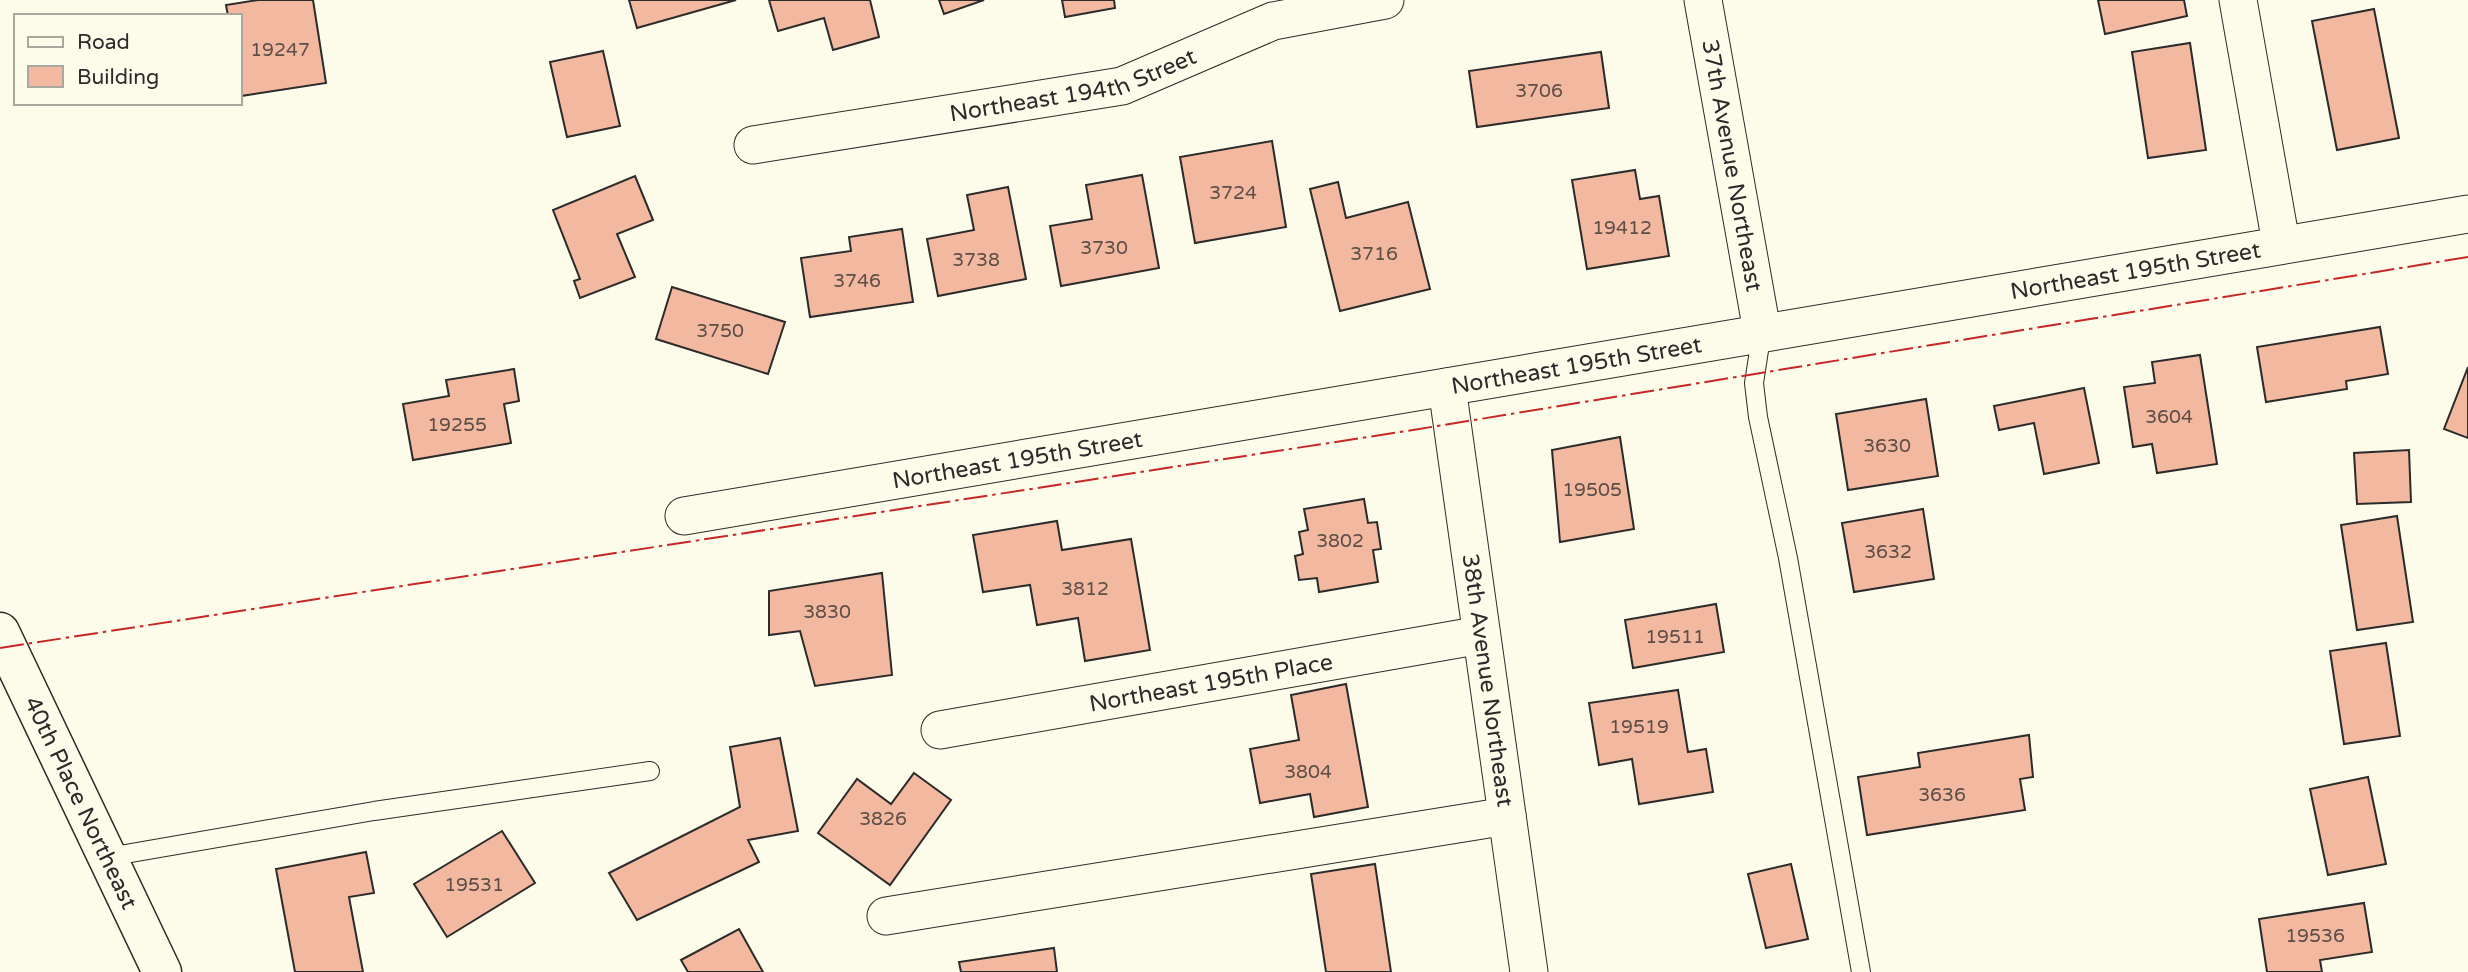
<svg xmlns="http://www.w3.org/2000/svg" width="2468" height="972" viewBox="0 0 2468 972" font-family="'Varela Round',sans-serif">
<rect width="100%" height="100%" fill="#fdfbea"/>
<!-- building -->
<g fill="#f2b8a0" stroke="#2b2b2b" stroke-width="2">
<polygon points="258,0 313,0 326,83 241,96 240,16 228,16 226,5"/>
<polygon points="629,0 736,0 637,28"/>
<polygon points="769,0 870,0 879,37 833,50 824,18 778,31"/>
<polygon points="939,0 984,0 944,14"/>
<polygon points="1062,0 1114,0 1115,8 1065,17"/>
<polygon points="2098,0 2184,0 2187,16 2105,34"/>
<polygon points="2374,9 2399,138 2337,150 2312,21"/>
<polygon points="2190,43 2206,150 2148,158 2132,52"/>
<polygon points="603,51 620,126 567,137 550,62"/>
<polygon points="1601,52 1609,108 1477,127 1469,71"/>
<polygon points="1272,141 1286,227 1195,243 1180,157"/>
<polygon points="1635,170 1640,199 1659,196 1669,256 1587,269 1572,180"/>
<polygon points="1142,175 1159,268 1061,286 1050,226 1092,219 1086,185"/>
<polygon points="635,176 653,220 617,234 635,277 580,298 574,281 580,279 553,210"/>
<polygon points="1338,182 1346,218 1408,202 1430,289 1340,311 1310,189"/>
<polygon points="1008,187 1026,279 938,296 927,239 974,230 967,195"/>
<polygon points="902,229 913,302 810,317 801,258 851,251 849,237"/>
<polygon points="672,287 785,322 768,374 656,339"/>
<polygon points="2380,327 2388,374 2346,381 2347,389 2266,402 2257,347"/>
<polygon points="2200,355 2217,464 2157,473 2152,444 2133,447 2124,387 2155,383 2152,362"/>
<polygon points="2468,367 2468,438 2444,429"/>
<polygon points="514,369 519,401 504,404 511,443 413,460 403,404 449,396 446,380"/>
<polygon points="2084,388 2099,463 2044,474 2034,423 1999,430 1994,406"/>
<polygon points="1926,399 1938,476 1848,490 1836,414"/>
<polygon points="1620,437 1634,529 1560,542 1552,450"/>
<polygon points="2409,450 2411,502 2357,504 2354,453"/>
<polygon points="1364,499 1368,523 1377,522 1381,549 1373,550 1378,582 1319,592 1317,578 1299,580 1295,556 1303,554 1299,532 1308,530 1304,509"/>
<polygon points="1923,509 1934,579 1854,592 1842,523"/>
<polygon points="2397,516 2413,622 2357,630 2341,525"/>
<polygon points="1057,521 1062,550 1131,539 1150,650 1085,661 1078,618 1037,625 1030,585 983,592 973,535"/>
<polygon points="882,573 892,675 815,686 800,631 769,635 769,591"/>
<polygon points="1716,604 1724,652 1633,668 1625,620"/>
<polygon points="2386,643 2400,736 2344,744 2330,651"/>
<polygon points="1346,684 1368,807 1314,817 1310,794 1260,803 1250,749 1299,740 1291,695"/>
<polygon points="1678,690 1688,752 1706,749 1713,792 1639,804 1632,759 1599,765 1589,703"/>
<polygon points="2029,735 2033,777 2020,779 2025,810 1867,835 1858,777 1920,767 1918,753"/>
<polygon points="780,738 798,831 748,840 759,862 637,920 609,873 740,807 730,747"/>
<polygon points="914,773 951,800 890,885 818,833 857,779 891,804"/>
<polygon points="2368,777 2386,864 2328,875 2310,789"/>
<polygon points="502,831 535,883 447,937 414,884"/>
<polygon points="366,852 374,893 349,897 363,972 295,972 276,869"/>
<polygon points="1375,864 1391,972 1326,972 1311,874"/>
<polygon points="1791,864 1808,939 1766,948 1748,874"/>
<polygon points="2364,903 2372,952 2320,960 2322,972 2267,972 2259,919"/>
<polygon points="739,929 763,972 688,972 681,960"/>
<polygon points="1054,948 1057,972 961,972 959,962"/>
</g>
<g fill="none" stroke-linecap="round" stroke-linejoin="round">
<!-- service casing -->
<g stroke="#2b2b2b" stroke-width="20">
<g id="service">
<polyline points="1762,331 1754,383 1758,417 1788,558 1861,972"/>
<polyline points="108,857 374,811 650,771"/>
</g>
</g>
<!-- minor casing -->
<g stroke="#2b2b2b" stroke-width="39">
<g id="minor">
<path id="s1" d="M1703 0 1762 331"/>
<polyline points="2238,0 2281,243"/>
<path id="s2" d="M753 145 1122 86 1273 21 1385 0"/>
<path id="s3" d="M1447 387 1529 972"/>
<path id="s4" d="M684 516 2468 214"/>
<path id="s5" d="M940 730 1481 635"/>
<polyline points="886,916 1507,816"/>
</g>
</g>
<!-- tertiary casing -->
<g stroke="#2b2b2b" stroke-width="41">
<g id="tertiary">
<path id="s6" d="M0 632 162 972"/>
</g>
</g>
<!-- service -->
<use href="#service" stroke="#fdfbea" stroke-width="18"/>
<!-- minor -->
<use href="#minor" stroke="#fdfbea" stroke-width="37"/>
<!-- tertiary -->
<use href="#tertiary" stroke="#fdfbea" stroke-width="38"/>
<!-- power -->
<polyline stroke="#c62828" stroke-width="2" stroke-dasharray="24 5 3.5 5" stroke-linecap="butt" points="0,648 1413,430 2468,257"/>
</g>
<g text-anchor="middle" stroke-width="5" stroke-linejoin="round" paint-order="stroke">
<!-- number labels -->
<g font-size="19" fill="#5d4e48">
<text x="280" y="56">19247</text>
<text x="1539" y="97">3706</text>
<text x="1233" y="199">3724</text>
<text x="1622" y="234">19412</text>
<text x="1104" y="254">3730</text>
<text x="1374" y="260">3716</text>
<text x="976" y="266">3738</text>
<text x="857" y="287">3746</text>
<text x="720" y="337">3750</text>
<text x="2169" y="423">3604</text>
<text x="457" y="431">19255</text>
<text x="1887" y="452">3630</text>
<text x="1592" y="496">19505</text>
<text x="1340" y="547">3802</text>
<text x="1888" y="558">3632</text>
<text x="1085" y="595">3812</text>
<text x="827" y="618">3830</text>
<text x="1675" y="643">19511</text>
<text x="1639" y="733">19519</text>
<text x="1308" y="778">3804</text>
<text x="1942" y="801">3636</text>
<text x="883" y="825">3826</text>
<text x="474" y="891">19531</text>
<text x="2315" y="942">19536</text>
</g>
<!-- street labels -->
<g font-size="23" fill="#2b2b2b" stroke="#fdfbea">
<text dy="8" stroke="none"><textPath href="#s2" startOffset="326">Northeast 194th Street</textPath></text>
<text dy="8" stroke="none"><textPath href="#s1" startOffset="168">37th Avenue Northeast</textPath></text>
<text dy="8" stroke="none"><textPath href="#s4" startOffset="1472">Northeast 195th Street</textPath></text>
<text dy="8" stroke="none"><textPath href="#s4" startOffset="905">Northeast 195th Street</textPath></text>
<text dy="8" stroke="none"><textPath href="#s4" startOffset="338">Northeast 195th Street</textPath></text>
<text dy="8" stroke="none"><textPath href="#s3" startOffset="296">38th Avenue Northeast</textPath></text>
<text dy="8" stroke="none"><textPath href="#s5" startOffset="275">Northeast 195th Place</textPath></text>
<text dy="8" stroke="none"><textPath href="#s6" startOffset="189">40th Place Northeast</textPath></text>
</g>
</g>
<!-- legend -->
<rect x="14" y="14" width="228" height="91" fill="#fdfbea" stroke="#a9a89e" stroke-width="2"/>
<rect x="28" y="37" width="35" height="10" fill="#fdfbea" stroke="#a9a89e" stroke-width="2"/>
<text x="77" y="49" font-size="21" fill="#2b2b2b">Road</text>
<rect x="28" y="66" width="35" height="21" fill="#f2b8a0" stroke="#a9a89e" stroke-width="2"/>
<text x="77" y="84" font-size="21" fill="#2b2b2b">Building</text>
</svg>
